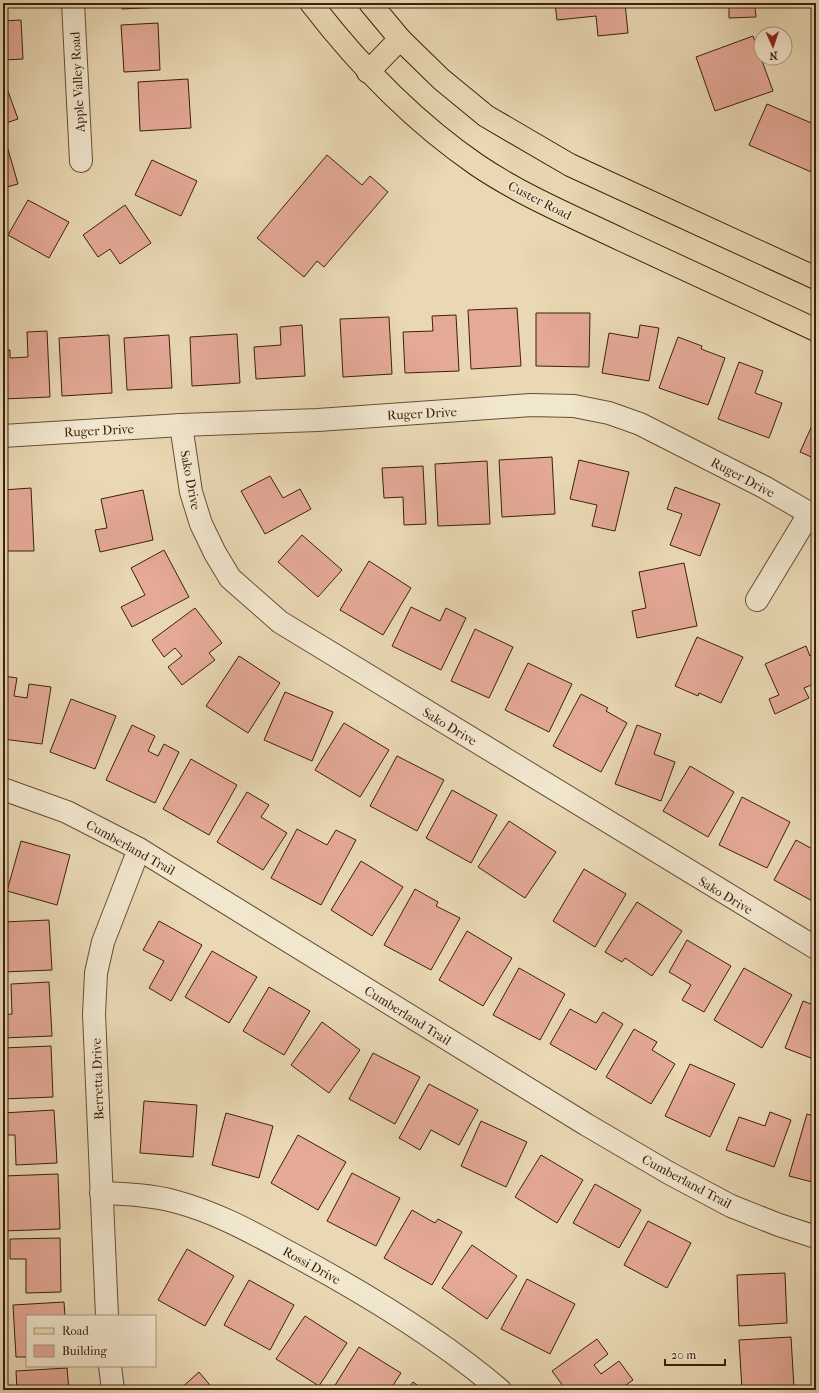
<svg xmlns="http://www.w3.org/2000/svg" width="819" height="1393" viewBox="0 0 819 1393" font-family="'IM FELL French Canon',serif">
<rect width="100%" height="100%" fill="#e9d8b3"/>
<filter id="stains"><feTurbulence type="fractalNoise" baseFrequency=".005" numOctaves="4"/><feColorMatrix values="0 0 0 0 .2 0 0 0 0 .09 0 0 0 0 .02 0 0 0 .5 -.17"/></filter>
<radialGradient id="worn" r=".72"><stop offset=".6" stop-color="#630" stop-opacity="0"/><stop offset="1" stop-color="#630" stop-opacity=".3"/></radialGradient>
<!-- building -->
<g fill="#e4a997" stroke="#3c2108">
<polygon points="121,3 163,3 164,7 122,9"/>
<polygon points="555,3 625,3 628,33 598,36 596,16 557,20"/>
<polygon points="729,3 785,3 785,6 755,7 756,17 729,18"/>
<polygon points="21,20 23,59 3,60 3,21"/>
<polygon points="158,23 160,70 124,72 121,25"/>
<polygon points="753,36 773,91 715,111 696,57"/>
<polygon points="188,79 191,128 140,131 138,82"/>
<polygon points="5,83 18,119 3,124 3,84"/>
<polygon points="767,104 816,125 816,174 749,145"/>
<polygon points="3,139 5,139 18,184 3,188"/>
<polygon points="327,155 362,185 370,176 388,192 324,267 317,261 304,277 257,238"/>
<polygon points="152,160 197,181 181,216 135,195"/>
<polygon points="28,200 69,222 49,258 8,235"/>
<polygon points="125,205 151,243 120,264 110,249 98,257 83,235"/>
<polygon points="517,308 521,366 471,369 468,310"/>
<polygon points="536,313 590,313 589,367 536,366"/>
<polygon points="456,315 459,371 405,373 403,332 433,331 432,316"/>
<polygon points="389,317 392,374 343,377 340,319"/>
<polygon points="302,325 305,376 256,379 254,347 281,345 280,327"/>
<polygon points="640,325 659,328 649,381 602,373 609,333 638,338"/>
<polygon points="47,331 50,397 3,399 3,350 10,350 10,358 28,357 27,332"/>
<polygon points="237,334 240,383 192,386 190,337"/>
<polygon points="109,335 112,393 62,396 59,338"/>
<polygon points="169,335 172,388 127,390 124,338"/>
<polygon points="678,337 702,346 701,349 725,358 708,405 659,388"/>
<polygon points="739,362 763,371 755,393 782,403 769,438 718,419"/>
<polygon points="815,419 816,419 816,459 800,452"/>
<polygon points="552,457 555,514 502,517 499,460"/>
<polygon points="579,460 629,472 615,531 592,526 597,505 570,499"/>
<polygon points="487,461 490,524 438,526 435,464"/>
<polygon points="423,466 426,524 404,525 403,497 384,498 382,468"/>
<polygon points="270,476 283,498 300,489 311,509 265,534 241,491"/>
<polygon points="675,487 720,504 700,556 670,545 682,514 667,509"/>
<polygon points="31,488 34,551 3,551 3,490"/>
<polygon points="143,490 153,540 100,552 95,530 107,528 101,499"/>
<polygon points="302,535 342,570 318,597 278,562"/>
<polygon points="164,550 189,597 132,627 121,607 145,595 131,568"/>
<polygon points="369,561 411,588 383,635 340,610"/>
<polygon points="684,563 697,626 637,638 632,611 646,608 639,572"/>
<polygon points="411,607 440,621 446,608 466,618 441,670 392,646"/>
<polygon points="195,608 222,643 209,653 215,660 182,685 168,667 182,656 175,648 164,657 152,640"/>
<polygon points="475,629 513,647 489,698 451,681"/>
<polygon points="697,637 743,657 721,703 699,693 698,696 675,686"/>
<polygon points="806,646 810,656 816,653 816,683 804,688 809,698 775,714 769,699 779,695 765,664"/>
<polygon points="239,656 280,683 248,733 206,706"/>
<polygon points="528,663 572,684 549,732 505,710"/>
<polygon points="3,676 17,678 14,696 27,698 29,684 51,687 42,744 3,739"/>
<polygon points="285,692 333,712 312,761 264,740"/>
<polygon points="581,694 608,708 606,711 627,723 601,772 553,746"/>
<polygon points="71,699 116,716 95,769 50,752"/>
<polygon points="344,723 389,750 360,797 315,770"/>
<polygon points="132,725 155,736 148,751 158,756 164,744 179,752 155,803 106,780"/>
<polygon points="637,725 661,734 654,754 675,762 661,801 615,784"/>
<polygon points="397,756 444,780 417,831 370,806"/>
<polygon points="191,759 237,785 209,835 163,809"/>
<polygon points="690,766 734,792 708,837 663,811"/>
<polygon points="452,790 497,815 471,863 426,838"/>
<polygon points="247,792 269,805 261,817 287,833 263,870 217,842"/>
<polygon points="742,797 790,822 767,868 719,845"/>
<polygon points="509,821 556,852 525,898 478,867"/>
<polygon points="297,829 327,845 336,830 356,840 321,905 271,878"/>
<polygon points="796,840 816,851 816,903 774,880"/>
<polygon points="21,841 70,855 57,905 7,891"/>
<polygon points="361,861 403,887 372,936 331,910"/>
<polygon points="584,869 626,894 595,947 553,921"/>
<polygon points="415,889 438,902 436,906 460,918 431,970 384,945"/>
<polygon points="637,902 682,931 652,976 625,958 622,962 605,952"/>
<polygon points="49,920 52,970 3,972 3,922"/>
<polygon points="159,921 202,945 171,1001 149,988 164,961 143,950"/>
<polygon points="467,931 512,958 483,1006 439,980"/>
<polygon points="687,940 731,966 704,1012 682,1000 691,985 669,972"/>
<polygon points="212,951 257,977 229,1023 185,997"/>
<polygon points="519,968 565,994 540,1040 493,1015"/>
<polygon points="744,968 792,995 762,1048 714,1020"/>
<polygon points="49,982 52,1036 3,1038 3,1015 12,1014 11,984"/>
<polygon points="269,987 310,1011 284,1055 243,1031"/>
<polygon points="803,1001 816,1006 816,1060 785,1048"/>
<polygon points="570,1009 596,1023 603,1012 623,1024 596,1070 550,1044"/>
<polygon points="322,1022 360,1050 329,1093 291,1065"/>
<polygon points="634,1029 657,1042 652,1050 675,1064 651,1104 606,1077"/>
<polygon points="51,1046 53,1097 3,1099 3,1048"/>
<polygon points="373,1053 420,1077 395,1124 349,1099"/>
<polygon points="690,1064 735,1084 710,1137 665,1116"/>
<polygon points="429,1084 478,1110 459,1145 431,1130 420,1150 399,1138"/>
<polygon points="144,1101 197,1105 193,1157 140,1153"/>
<polygon points="54,1110 57,1163 16,1165 15,1135 3,1135 3,1113"/>
<polygon points="770,1112 791,1120 774,1167 726,1150 739,1117 765,1126"/>
<polygon points="226,1113 273,1126 259,1178 212,1165"/>
<polygon points="807,1114 816,1117 816,1183 789,1176"/>
<polygon points="481,1121 527,1142 506,1187 461,1166"/>
<polygon points="298,1135 346,1162 318,1210 271,1183"/>
<polygon points="541,1155 583,1180 557,1223 515,1197"/>
<polygon points="352,1173 400,1198 376,1246 327,1221"/>
<polygon points="58,1174 60,1229 3,1231 3,1176"/>
<polygon points="595,1184 641,1210 619,1248 573,1223"/>
<polygon points="412,1210 435,1223 438,1219 462,1232 432,1285 384,1258"/>
<polygon points="648,1221 691,1243 667,1288 624,1265"/>
<polygon points="60,1238 61,1292 26,1293 26,1259 10,1259 10,1239"/>
<polygon points="472,1245 517,1276 487,1319 442,1288"/>
<polygon points="187,1249 234,1276 205,1326 158,1300"/>
<polygon points="785,1273 787,1323 739,1326 737,1275"/>
<polygon points="527,1279 575,1304 550,1354 501,1329"/>
<polygon points="249,1280 294,1305 270,1350 224,1325"/>
<polygon points="64,1302 65,1316 27,1316 27,1357 16,1357 13,1305"/>
<polygon points="305,1316 347,1343 319,1386 276,1359"/>
<polygon points="791,1337 794,1388 742,1390 739,1340"/>
<polygon points="597,1339 608,1354 594,1365 601,1374 619,1361 633,1380 619,1390 566,1390 552,1371"/>
<polygon points="359,1347 401,1373 390,1390 332,1390"/>
<polygon points="67,1368 69,1390 17,1390 16,1371"/>
<polygon points="199,1372 214,1390 179,1390"/>
<polygon points="413,1382 424,1390 407,1390"/>
</g>
<g fill="none" stroke-linecap="round" stroke-linejoin="round">
<!-- minor casing -->
<g stroke="#674f33" stroke-width="24">
<g id="minor">
<polyline points="73,3 81,161"/>
<polyline points="181,425 191,492 201,524 215,553 230,578 280,622 816,948"/>
<polyline points="3,436 181,425 318,420 531,405 574,406 609,413 640,424 764,487 816,517"/>
<polyline points="757,600 809,514"/>
<polyline points="3,789 67,812 139,849 587,1125 669,1173 731,1206 779,1225 816,1237"/>
<path d="M101 1193C126 1194 152 1195 177 1202 218 1213 255 1234 292 1254 363 1292 439 1338 500 1390"/>
<polyline points="107,1316 94,1014 96,973 103,942 139,849"/>
<polyline points="110,1366 113,1390"/>
</g>
</g>
<!-- major casing -->
<g stroke="#3c2108" stroke-width="24">
<g id="major">
<path d="M311 3C358 64 413 121 477 165 523 196 574 217 624 241 688 270 752 300 816 330"/>
<polyline points="370,3 400,39 441,79 486,116 570,165 816,278"/>
<polyline points="368,72 400,39"/>
</g>
</g>
<!-- minor -->
<use href="#minor" stroke="#f1e6ce" stroke-width="22"/>
<!-- major -->
<use href="#major" stroke="#e9d8b3" stroke-width="22"/>
</g>
<g text-anchor="middle" stroke-width="3" stroke-linejoin="round" paint-order="stroke">
<!-- street labels -->
<g font-size="13" fill="#3c2108" stroke="#f1e6ce">
<text transform="translate(77 82) rotate(-93)" y="5">Apple Valley Road</text>
<text transform="translate(540 200) rotate(27)" y="5">Custer Road</text>
<text transform="translate(422 413) rotate(-3)" y="5">Ruger Drive</text>
<text transform="translate(99 430) rotate(-3)" y="5">Ruger Drive</text>
<text transform="translate(743 477) rotate(28)" y="5">Ruger Drive</text>
<text transform="translate(191 480) rotate(79)" y="5">Sako Drive</text>
<text transform="translate(450 726) rotate(31)" y="5">Sako Drive</text>
<text transform="translate(131 847) rotate(29)" y="5">Cumberland Trail</text>
<text transform="translate(726 895) rotate(31)" y="5">Sako Drive</text>
<text transform="translate(408 1015) rotate(32)" y="5">Cumberland Trail</text>
<text transform="translate(97 1079) rotate(-92)" y="5">Berretta Drive</text>
<text transform="translate(687 1181) rotate(28)" y="5">Cumberland Trail</text>
<text transform="translate(312 1265) rotate(29)" y="5">Rossi Drive</text>
</g>
</g>
<!-- margin -->
<rect width="819" height="1393" fill="none" stroke="#e9d8b3" stroke-width="16"/>
<rect x="4" y="4" width="811" height="1385" fill="none" stroke="#3c2108" stroke-width="2"/>
<rect x="8" y="8" width="803" height="1377" fill="none" stroke="#3c2108"/>
<!-- legend -->
<rect x="26" y="1315" width="130" height="52" fill="#f1e6ce" stroke="#a9977f"/>
<rect x="34" y="1328" width="20" height="6" fill="#e9d8b3" stroke="#a9977f"/>
<text x="62" y="1335" font-size="12" fill="#3c2108">Road</text>
<rect x="34" y="1345" width="20" height="12" fill="#e4a997" stroke="#a9977f"/>
<text x="62" y="1355" font-size="12" fill="#3c2108">Building</text>
<!-- north arrow -->
<g transform="translate(773 46) rotate(177)"><circle r="19" fill="#f1e6ce" stroke="#a9977f"/>
<path d="M0-3L7 15L0 10L-7 15Z" fill="#8f2418"/>
<text y="-6" font-size="11" font-weight="bold" text-anchor="middle" fill="#3c2108">N</text>
</g>
<!-- scale -->
<path d="M665 1359v6h60v-6" fill="none" stroke="#3c2108" stroke-width="2"/>
<text x="671" y="1359" font-size="12" fill="#3c2108" stroke="#f1e6ce" stroke-width="3" paint-order="stroke">20 m</text>
<rect width="100%" height="100%" filter="url(#stains)"/>
<rect width="100%" height="100%" fill="url(#worn)"/>
</svg>
